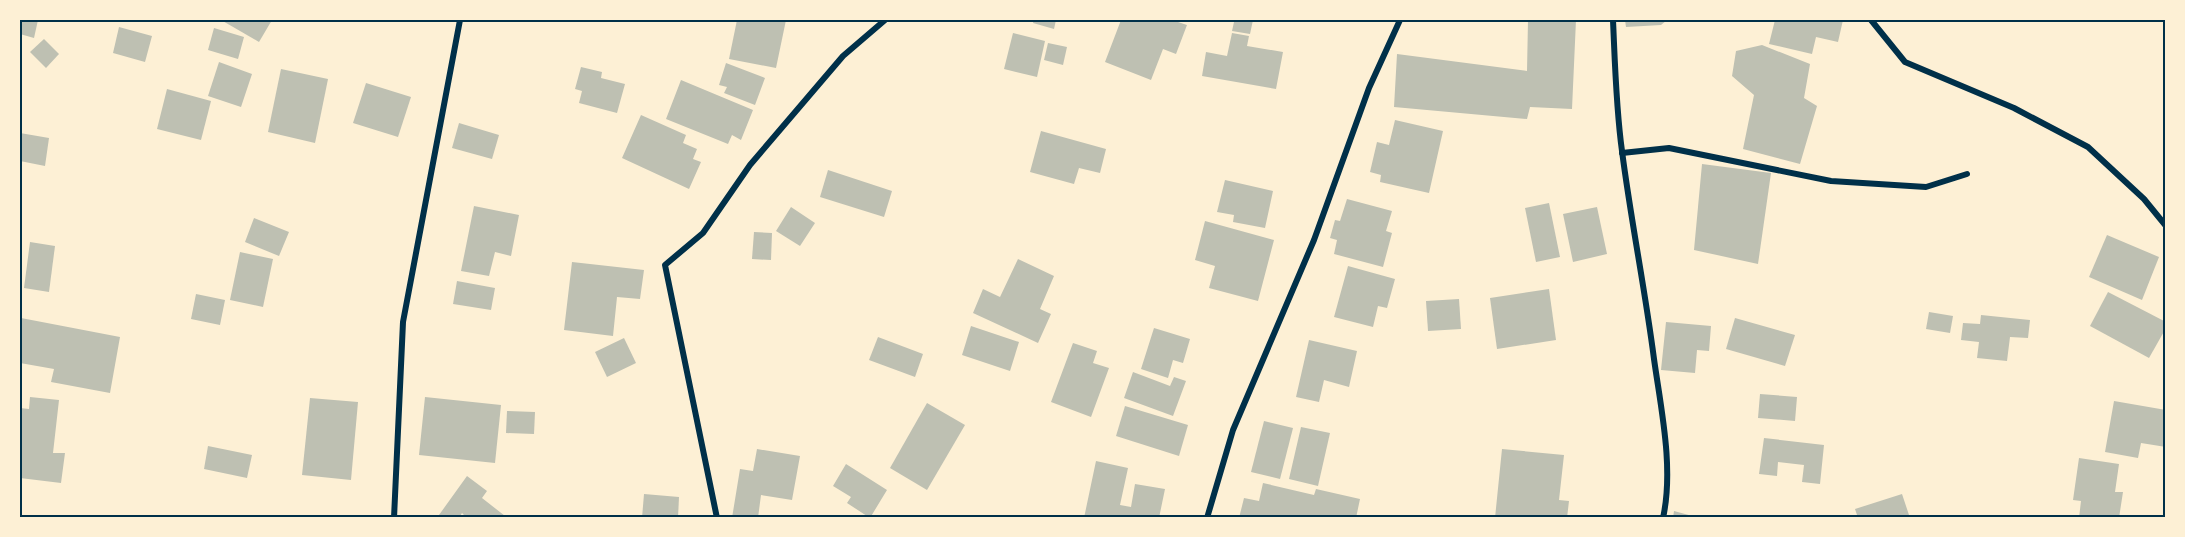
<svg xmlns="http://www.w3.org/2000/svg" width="2185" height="537" viewBox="0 0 2185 537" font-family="Poppins,sans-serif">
<rect width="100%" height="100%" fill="#fdf0d5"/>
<!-- building -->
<g fill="#bec0b2">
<polygon points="20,20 38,20 34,38 20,34"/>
<polygon points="221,20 272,20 259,42"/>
<polygon points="737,20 786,20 776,68 729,59"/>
<polygon points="1034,20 1056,20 1054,29 1033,23"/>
<polygon points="1121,20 1172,20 1187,25 1176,54 1163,49 1151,80 1105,62"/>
<polygon points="1227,20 1253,20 1250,34 1232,31 1234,22"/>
<polygon points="1528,20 1576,20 1572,109 1530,107 1527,119 1394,107 1397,54 1527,71"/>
<polygon points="1625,20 1667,20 1661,25 1626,27"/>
<polygon points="1775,20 1843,20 1838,42 1816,37 1812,54 1769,44"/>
<polygon points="119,27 152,36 145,62 113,53"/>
<polygon points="214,28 244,37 238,59 208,50"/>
<polygon points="1013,33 1045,41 1037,77 1004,69"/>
<polygon points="1232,33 1249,36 1247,46 1283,52 1276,89 1202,76 1206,52 1227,56"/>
<polygon points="44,39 59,54 46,68 30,52"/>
<polygon points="1048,43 1067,47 1063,65 1044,60"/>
<polygon points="1762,45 1810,64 1804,98 1817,106 1800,164 1743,149 1754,95 1732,76 1736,51"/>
<polygon points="219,62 252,74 241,107 208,96"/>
<polygon points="726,63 765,78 755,105 724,93 727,87 719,85"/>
<polygon points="581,67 602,72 601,78 625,84 617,113 579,103 582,91 575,89"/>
<polygon points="281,69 328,79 315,143 268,132"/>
<polygon points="681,80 753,110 741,140 732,135 728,144 666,119"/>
<polygon points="366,83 411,97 398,137 353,123"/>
<polygon points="167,89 211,101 201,140 157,129"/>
<polygon points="641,115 686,135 683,143 697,149 693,159 701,162 689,189 622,158"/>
<polygon points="1395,120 1443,131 1429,193 1380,182 1381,175 1370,172 1377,142 1389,145"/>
<polygon points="459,123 499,135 492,159 452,148"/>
<polygon points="1041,131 1106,149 1100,173 1079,168 1074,184 1030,172"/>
<polygon points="20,133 49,138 45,166 20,161"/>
<polygon points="1702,164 1771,173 1758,264 1694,250"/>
<polygon points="828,170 892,191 884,217 820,197"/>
<polygon points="1225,180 1273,191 1265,228 1233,222 1234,215 1217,212"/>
<polygon points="1347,199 1392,211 1386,231 1392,233 1383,267 1334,254 1337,240 1330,238 1335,220 1340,221"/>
<polygon points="1549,203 1560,257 1536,262 1525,208"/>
<polygon points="474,206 519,215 511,256 495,252 489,276 461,271"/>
<polygon points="791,207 815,223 800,246 776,231"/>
<polygon points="1597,207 1607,254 1573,262 1563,214"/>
<polygon points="254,218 289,232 279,256 245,242"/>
<polygon points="1205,221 1274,240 1258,301 1209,288 1215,266 1195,260"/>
<polygon points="754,232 772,233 771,260 752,259"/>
<polygon points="2107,235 2159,257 2142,300 2089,277"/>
<polygon points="30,242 55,246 49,292 24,288"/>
<polygon points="240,252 273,259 263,307 230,300"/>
<polygon points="1018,259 1054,276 1040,309 1051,314 1038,343 973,313 983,289 1000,297"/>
<polygon points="572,262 644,270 640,299 617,297 613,336 564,330"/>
<polygon points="1348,266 1395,279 1387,308 1378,306 1373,327 1334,317"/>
<polygon points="457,281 495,288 491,310 453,304"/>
<polygon points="1549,289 1556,340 1497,349 1490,298"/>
<polygon points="2108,292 2166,322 2166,328 2149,358 2090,326"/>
<polygon points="196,294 225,300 220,325 191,319"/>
<polygon points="1459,299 1461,329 1428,331 1426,301"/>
<polygon points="1929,312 1953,316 1950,333 1926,329"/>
<polygon points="1981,315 2030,320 2028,338 2010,337 2007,361 1977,358 1979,342 1961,340 1963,323 1980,324"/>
<polygon points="21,318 120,337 110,393 51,382 54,369 20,363"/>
<polygon points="1735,318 1795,335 1785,366 1726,349"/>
<polygon points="1666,322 1711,326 1709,351 1697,350 1695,373 1661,370"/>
<polygon points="971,326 1019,342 1010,371 962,355"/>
<polygon points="1154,328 1190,339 1183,363 1173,360 1168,378 1141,369"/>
<polygon points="878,337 923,354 915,377 869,360"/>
<polygon points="624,338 636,363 607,377 595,352"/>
<polygon points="1309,340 1357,351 1349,387 1324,380 1319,402 1296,397"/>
<polygon points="1073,343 1097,351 1093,363 1109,368 1091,417 1051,402"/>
<polygon points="1133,372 1170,386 1174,377 1186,381 1173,416 1124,398"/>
<polygon points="1760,394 1797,397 1795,421 1758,418"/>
<polygon points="30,397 59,400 53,453 65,453 61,483 20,478 20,408 29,409"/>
<polygon points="425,397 501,405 495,463 419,455"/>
<polygon points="310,398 358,402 351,480 302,475"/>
<polygon points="2114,401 2166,410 2166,447 2141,443 2138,458 2105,452"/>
<polygon points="927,403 965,425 927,490 890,468"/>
<polygon points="1125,406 1188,425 1179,456 1116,436"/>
<polygon points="507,411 535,412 534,434 506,433"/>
<polygon points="1264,421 1293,428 1280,479 1251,472"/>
<polygon points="1301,427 1330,433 1318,486 1289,479"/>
<polygon points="1764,438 1824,445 1820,484 1802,482 1804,465 1778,462 1777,476 1759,474"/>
<polygon points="208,446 252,455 247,478 204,469"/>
<polygon points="757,449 800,456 792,500 761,495 758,518 732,518 740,469 753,471"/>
<polygon points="1502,449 1564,455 1559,500 1569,501 1567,518 1495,518"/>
<polygon points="2079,458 2119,464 2115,492 2123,492 2119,518 2079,518 2081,501 2073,500"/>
<polygon points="1096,461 1128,468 1120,505 1131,507 1135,484 1165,489 1159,518 1084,518"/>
<polygon points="846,464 887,490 870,518 847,503 851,497 833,486"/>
<polygon points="467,476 487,491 482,498 505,516 503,518 467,518 462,513 459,518 443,518 439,515"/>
<polygon points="1263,483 1314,495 1316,489 1360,499 1356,518 1239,518 1244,498 1259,501"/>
<polygon points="644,494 679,497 678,518 642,518"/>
<polygon points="1902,494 1910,518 1858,518 1855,509"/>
<polygon points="1674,511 1696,517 1696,518 1673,518"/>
</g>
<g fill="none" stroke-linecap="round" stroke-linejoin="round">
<!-- minor -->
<g stroke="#003049" stroke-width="6">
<path d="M1613 20C1615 64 1616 108 1622 151 1631 221 1645 289 1654 359 1661 409 1674 468 1663 518"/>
<polyline points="1871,20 1905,62 2014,108 2088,147 2144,199 2166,226"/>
<polyline points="1622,153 1669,148 1831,181 1926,187 1967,174"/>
<polyline points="394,518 403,322 460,20"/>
<polyline points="717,518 665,265 703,233 750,165 843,56 885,20"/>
<polyline points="1207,518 1233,430 1314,240 1369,88 1400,20"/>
</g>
</g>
<!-- border -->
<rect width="2185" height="537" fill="none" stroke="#fdf0d5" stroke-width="42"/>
<rect x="21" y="21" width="2143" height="495" fill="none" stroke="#003049" stroke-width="2"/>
</svg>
